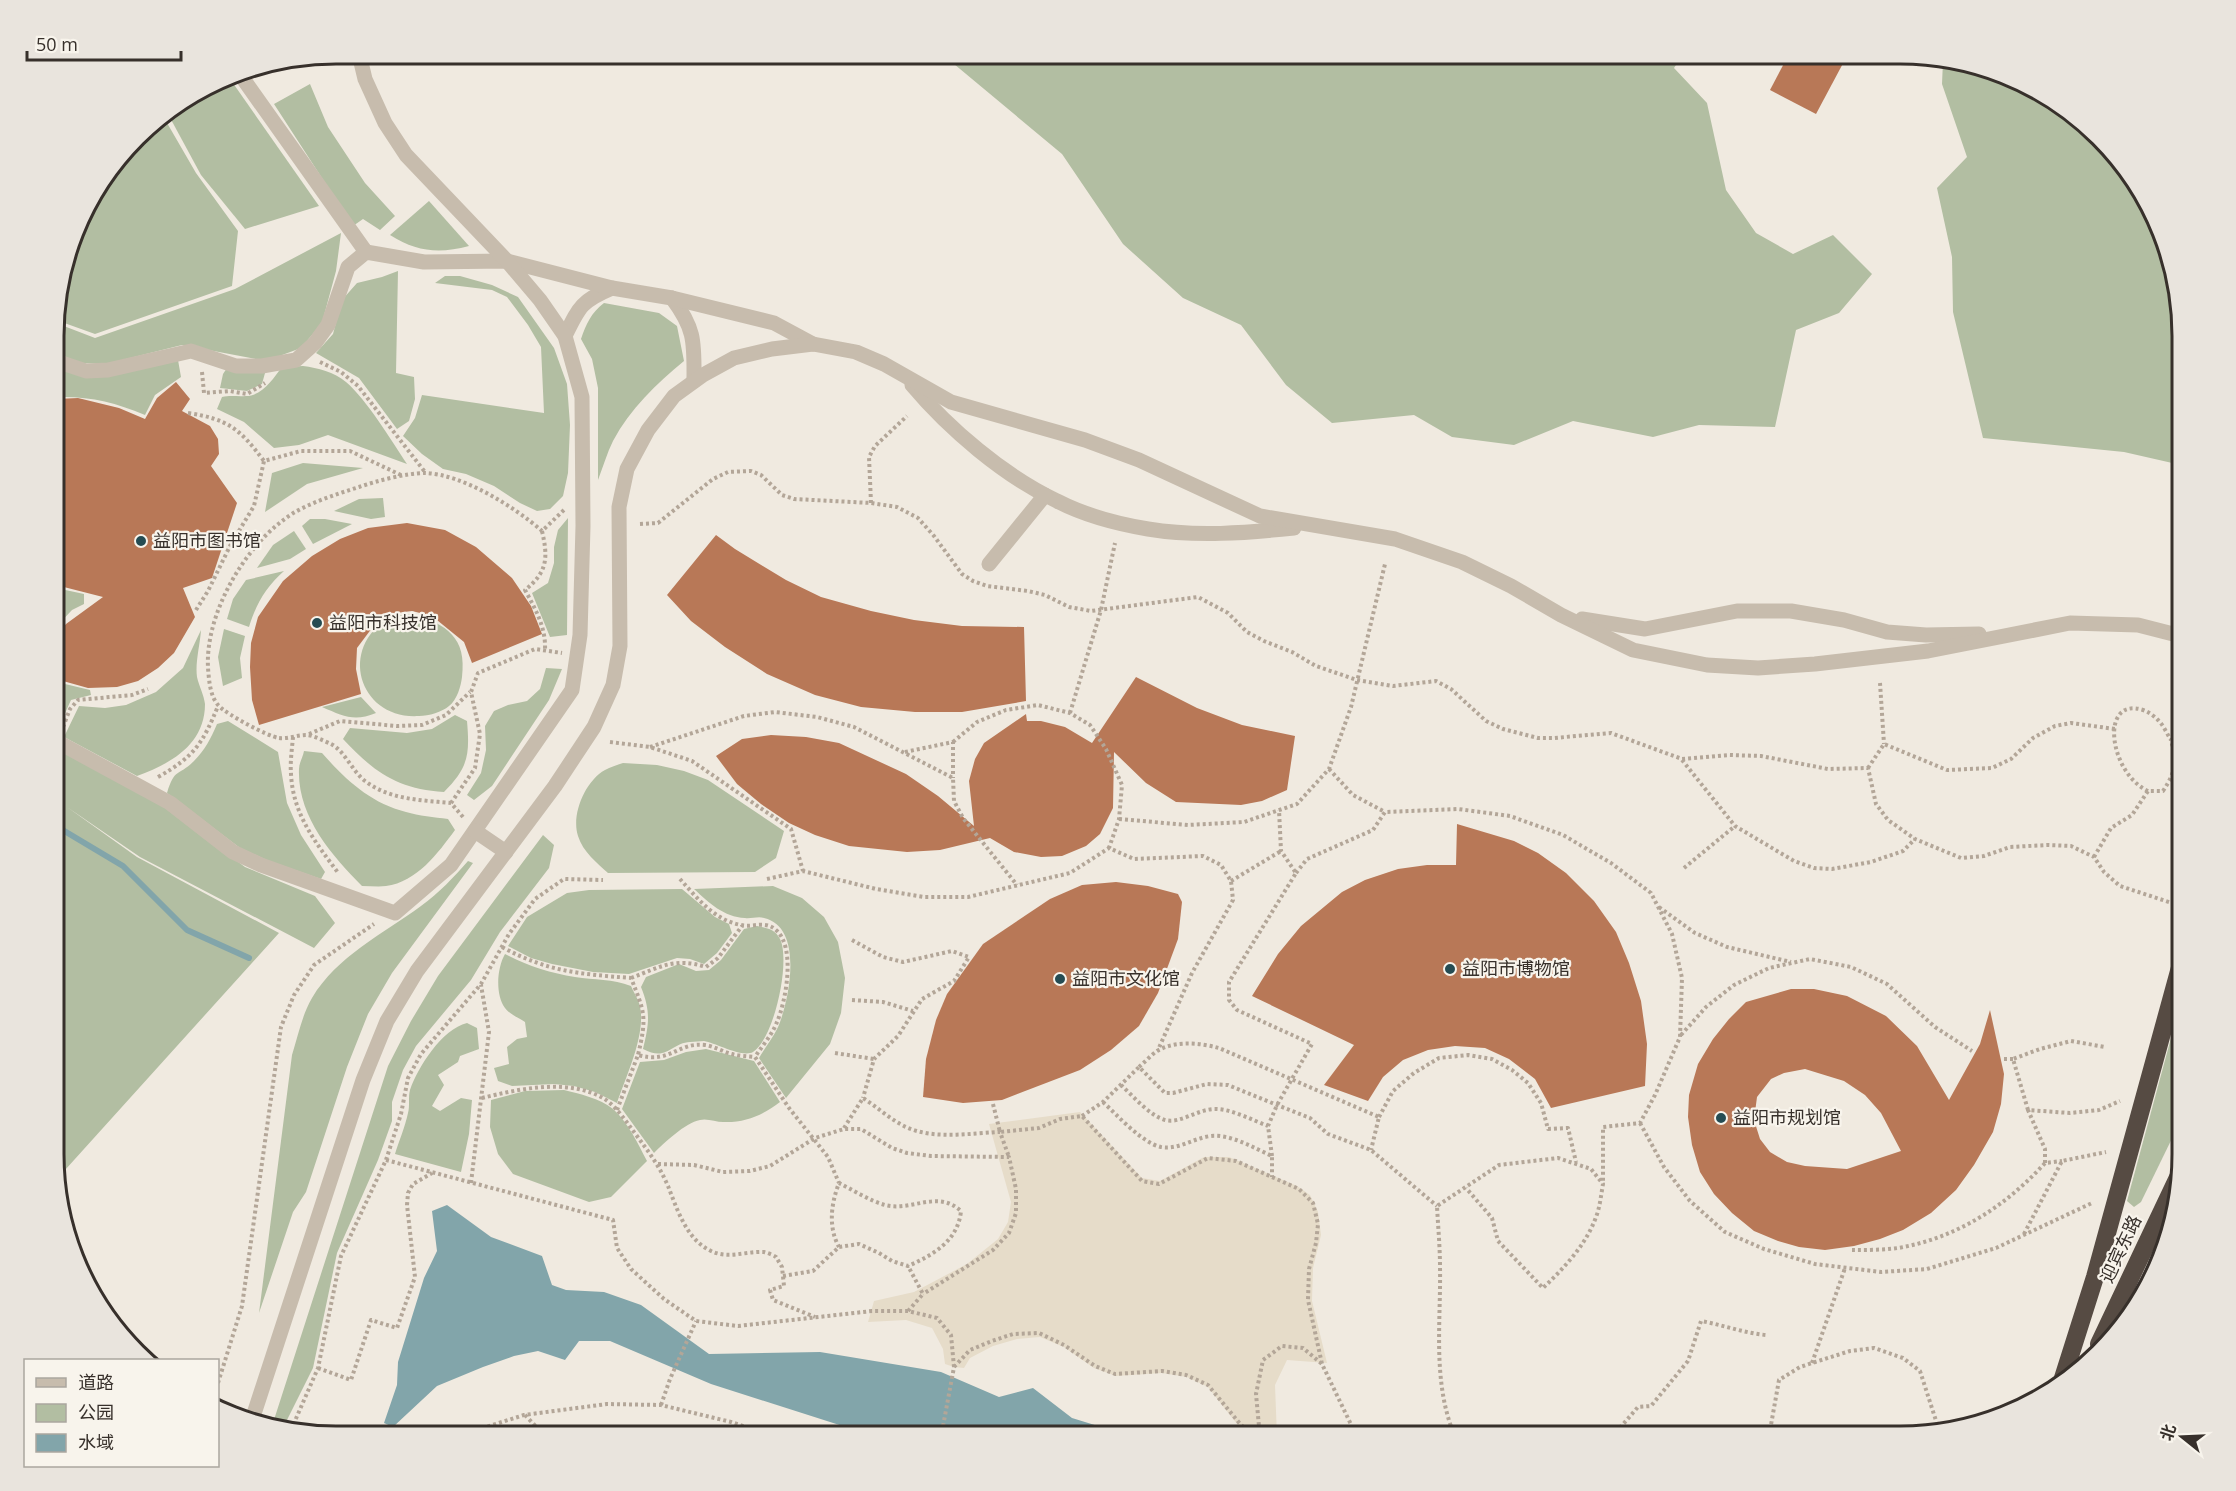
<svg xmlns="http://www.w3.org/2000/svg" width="2236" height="1491" viewBox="0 0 2236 1491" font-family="'Open Sans','Noto Sans SC',sans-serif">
<rect width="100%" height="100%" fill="#f0eae0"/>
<!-- green -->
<g fill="#b2bea2">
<polygon points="942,54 1683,54 1674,68 1707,103 1726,190 1756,233 1793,254 1833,235 1872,274 1839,313 1796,330 1775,427 1699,425 1653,437 1573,421 1514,445 1452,437 1414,415 1332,423 1286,385 1241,325 1183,298 1123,244 1062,154"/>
<polygon points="1943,61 1990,69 2057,102 2144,196 2181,319 2181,465 2124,452 1983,438 1953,312 1952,257 1937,188 1967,157 1942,84"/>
<polygon points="228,76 319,206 245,229 201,175 168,114"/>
<polygon points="310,84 328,127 365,183 395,216 380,230 363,219 353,226 274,104"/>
<polygon points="163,116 196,173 238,231 232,286 95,334 56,320 56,300 83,211 150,124"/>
<path d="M429 201 469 246C439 254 417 252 390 235Z"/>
<polygon points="341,233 336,271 322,323 301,348 266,361 182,345 106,364 81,363 56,353 56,323 95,338 235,289"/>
<polygon points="398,271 396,373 414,377 415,399 409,421 397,429 359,378 316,353 333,334 342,300 357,283 382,277"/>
<polygon points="445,276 460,276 492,285 518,297 554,348 567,384 570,425 568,473 563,496 550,509 537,511 520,503 494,486 466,474 443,469 422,454 403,436 415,418 422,395 544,413 541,347 528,325 507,297 492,290 435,283"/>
<path d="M604 303 659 313 677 326 684 361C656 384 630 409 613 441 607 453 603 467 598 480V388L592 359 581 339C586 324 591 313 604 303Z"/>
<path d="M178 360 181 377 155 395 145 415C114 402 90 396 56 397V366Z"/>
<path d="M303 366C318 368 334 372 346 382 367 400 391 440 407 464L328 435 299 445 274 448 244 422 217 409 222 397C231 395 238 397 246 396 262 396 273 379 282 367Z"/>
<polygon points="227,368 257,368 265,373 262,384 247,391 220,388 223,374"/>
<polygon points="303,463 363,468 307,484 265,512 272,473"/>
<polygon points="383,498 385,517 371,519 334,511 359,499"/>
<polygon points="568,518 567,635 550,637 532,593 548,583 554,563 554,547 558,530"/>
<polygon points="310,519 325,519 352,524 313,544 302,526"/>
<polygon points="294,531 306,549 290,559 257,568 273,545"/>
<path d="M284 571C266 587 256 604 249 627L227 619 233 599 246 580Z"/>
<polygon points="56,588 84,594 84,604 72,610 56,627"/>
<path d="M412 614C447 624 467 638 462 677 461 686 457 700 449 706 442 712 429 716 419 716 360 720 337 649 389 618 395 615 405 615 412 614Z"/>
<polygon points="224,629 245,636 240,658 242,678 223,686 218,657"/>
<path d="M201 630C200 645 195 663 197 677 199 686 204 695 205 704 205 745 170 764 137 776L64 737 79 706 105 708 126 705 156 692 183 668Z"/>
<polygon points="546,668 562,669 549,700 492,786 474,800 467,795 481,773 486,750 485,726 494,711 508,705 527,701 540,689"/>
<polygon points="56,680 65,684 90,690 91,695 71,700 57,731"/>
<path d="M361 697 376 713C354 722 343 716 322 707Z"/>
<path d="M455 715 467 721C470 755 468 768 444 792 397 789 374 772 343 739L350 728 407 733 432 729Z"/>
<path d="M228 721 278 752 287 803 301 835 325 872 321 879 269 861 240 848 167 793C175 767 178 777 194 761 205 750 211 738 217 724Z"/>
<polygon points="56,748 169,810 245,867 315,896 335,923 314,948 140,857 67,807 137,857 279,933 56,1180"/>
<path d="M304 751 322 753C345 779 370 803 406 812 419 816 434 817 448 819L455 830C438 853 417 882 386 886 379 887 370 886 362 886 332 856 297 816 299 769 299 763 303 757 304 751Z"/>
<path d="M623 763 657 765 684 771 708 780 784 831 776 858 755 872 608 873C597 863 583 852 578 836 571 815 585 781 605 770 610 767 617 765 623 763Z"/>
<polygon points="543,835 554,845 549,868 500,932 471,980 416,1046 403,1070 392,1102 392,1121 378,1160 337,1253 313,1368 283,1428 272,1426 388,1066 411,1021 438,976"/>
<path d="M468 861 473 863 392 973 368 1014 347 1067 306 1192 293 1212 259 1313 292 1055C298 1036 302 1015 312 998 337 956 383 934 421 906 439 893 454 877 468 861Z"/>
<path d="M773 886 802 898 824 917 838 942 845 978 841 1013 830 1044 786 1098 759 1058C766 1046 776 1034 780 1022 790 995 803 927 764 918 758 916 751 919 745 918 724 917 709 903 694 889Z"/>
<polygon points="682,889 715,917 729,924 732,933 717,953 704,964 690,959 677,958 629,974 593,972 552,964 531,958 508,946 527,917 567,893 589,890"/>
<path d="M757 926C767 928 775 929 780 939 791 961 774 1039 753 1052 742 1058 716 1043 704 1041 700 1041 695 1042 690 1042 671 1043 667 1062 643 1049 649 1024 651 1012 641 987L646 977 679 964 696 971 709 970 721 960 744 929Z"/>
<path d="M505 954C528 966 550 973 575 977 594 980 613 979 631 986 633 991 637 997 639 1003 648 1031 626 1076 617 1103L595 1092 574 1086 554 1084 512 1086 498 1081 494 1068 509 1064 507 1047 517 1039 527 1037 525 1022C519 1018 509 1014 505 1008 495 994 497 968 505 954Z"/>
<polygon points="2181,1001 2181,1120 2141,1202 2134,1207 2127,1201"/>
<path d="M467 1023 477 1028 479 1049 460 1056 458 1062 438 1075 444 1085 432 1106 440 1111 461 1098 472 1100 469 1134 461 1172 395 1154C399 1141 405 1127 408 1113 410 1106 408 1097 410 1090 418 1067 442 1029 467 1023Z"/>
<path d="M706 1049 754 1061 780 1102C763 1115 745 1123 723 1122 716 1122 707 1118 700 1120 685 1123 664 1143 654 1153L622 1109 640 1062 664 1060 686 1052Z"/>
<path d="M564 1090C579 1094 600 1098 613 1109 628 1122 638 1144 647 1161L611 1197 589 1202 513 1174 498 1154 490 1127 491 1100 525 1091Z"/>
</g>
<!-- plaza -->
<polygon fill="#e6dcc9" points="1080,1112 1142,1178 1160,1181 1204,1157 1229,1157 1297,1186 1310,1195 1318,1212 1321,1235 1313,1268 1312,1301 1327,1363 1287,1360 1275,1385 1277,1437 1252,1437 1237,1424 1208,1387 1187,1377 1162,1373 1116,1376 1094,1368 1064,1347 1040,1337 1017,1339 993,1346 970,1358 964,1368 954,1367 945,1364 943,1349 932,1328 906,1320 868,1322 874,1301 914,1292 967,1264 998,1239 1008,1222 1011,1202 989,1124"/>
<!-- water -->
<polygon fill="#82a5aa" points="447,1205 491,1237 542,1256 552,1285 566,1290 604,1292 641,1305 709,1354 820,1352 941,1372 999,1397 1033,1388 1072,1418 1111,1430 1225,1433 1226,1437 877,1437 711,1384 610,1341 579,1341 565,1360 538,1351 514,1356 483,1367 437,1386 393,1427 384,1423 397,1385 398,1362 424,1278 437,1251 432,1211"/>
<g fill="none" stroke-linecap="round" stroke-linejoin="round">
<!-- stream -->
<polyline stroke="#82a5aa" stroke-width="6" points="56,826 123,866 187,930 249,958"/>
</g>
<!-- building -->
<g fill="#b87857" fill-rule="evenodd">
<polygon points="1789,54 1848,54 1816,114 1770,90"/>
<polygon points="176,382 190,399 182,411 210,426 218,439 219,454 211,466 237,503 212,578 183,588 195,617 174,653 158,668 138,681 117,687 88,688 63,681 56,677 56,636 66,624 103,597 56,585 56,399 78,398 119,408 145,419 157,398"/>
<polygon points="407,523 445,530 476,547 512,578 531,606 542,634 472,663 464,642 432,616 412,611 388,614 372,628 357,648 356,669 361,694 259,725 252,700 250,667 251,643 258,617 283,581 312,556 340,539 368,528"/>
<polygon points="716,535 735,549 786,580 821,597 871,611 914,620 962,626 1024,627 1026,701 962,712 915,712 861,707 815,695 767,674 725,647 691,621 667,595"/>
<polygon points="1136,677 1197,708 1242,725 1295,736 1287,790 1262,801 1241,805 1176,802 1146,783 1114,752 1113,808 1100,834 1086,846 1062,856 1041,857 1014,852 990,838 940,850 907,852 849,846 815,835 789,823 761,804 737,784 716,756 742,739 771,735 806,737 839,743 906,774 938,796 974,826 969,781 975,759 984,743 1026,714 1027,721 1041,721 1065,727 1092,743"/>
<polygon points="1457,824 1514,841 1538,853 1566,873 1594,901 1616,932 1629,963 1641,1001 1647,1044 1645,1086 1551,1108 1535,1079 1509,1059 1485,1048 1455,1046 1428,1050 1403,1060 1383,1077 1368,1101 1324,1085 1354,1045 1252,996 1278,954 1301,926 1342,892 1365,880 1398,869 1427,865 1456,865"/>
<polygon points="1116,882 1148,886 1178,894 1182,902 1178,939 1158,993 1139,1026 1111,1050 1080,1070 1002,1100 963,1103 923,1097 926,1059 936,1020 947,994 983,944 1050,899 1082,885"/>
<path d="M1791 989H1814L1847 996 1886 1016 1917 1046 1949 1100 1980 1044 1990 1010 2004 1074 2001 1104 1993 1132 1974 1165 1956 1190 1931 1213 1903 1230 1880 1239 1854 1246 1825 1250 1799 1247 1778 1241 1754 1231 1732 1213 1714 1194 1700 1172 1692 1145 1688 1117 1689 1095 1698 1064 1713 1039 1729 1019 1746 1002ZM1805 1069 1844 1081 1865 1095 1881 1113 1901 1151 1847 1169 1805 1166 1787 1162 1770 1152 1760 1139 1754 1120 1757 1097 1771 1079 1784 1073Z"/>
</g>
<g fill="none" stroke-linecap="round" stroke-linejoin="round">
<!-- path -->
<g stroke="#b3a698" stroke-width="4" stroke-dasharray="3 3" stroke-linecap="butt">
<polyline points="320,362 341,372 358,386 425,472"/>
<polyline points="202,372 204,393 230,391 247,394 265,383"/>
<path d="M188 413C228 419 240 429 264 461"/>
<polyline points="871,503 869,457 875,446 907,416"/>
<polyline points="640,524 658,523 713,479 728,472 751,471 761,475 782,495 794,499 871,503 897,507 918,518 934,536 962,574 973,581 987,586 1028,591 1045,595 1069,607 1091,611 1198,597 1228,613 1247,632 1264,641 1292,652 1316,666 1357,680 1393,686 1436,681 1451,689 1486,721 1503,729 1538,738 1554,738 1611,733 1682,759 1729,755 1761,756 1828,769 1868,768 1876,804 1888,820 1915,839 1961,858 1984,856 2010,847 2048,845 2071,846 2094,857 2104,872 2120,886 2175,904"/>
<path d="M542 531C548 557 548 572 525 590 536 610 546 628 545 650"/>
<polyline points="196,610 208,591 231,544 254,506 264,461 301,451 350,451 403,476"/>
<polyline points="1880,683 1884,744"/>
<polyline points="1070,713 1101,610 1115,543"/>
<polyline points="63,727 70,709 78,700 132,695 148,689"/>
<polyline points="309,734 340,721 397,726 422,725 446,715 470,692"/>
<path d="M293 737C292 749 290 762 291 774 293 815 316 843 339 874"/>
<polyline points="610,742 650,747 692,761 791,829 803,871"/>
<polyline points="953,742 977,722 1006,710 1038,705 1070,713 1090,725 1106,749 1122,785 1119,819 1109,848"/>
<polyline points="650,747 744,716 775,712 817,717 854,727 953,778 954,801 963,818 1017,885"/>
<polyline points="905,752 953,742 953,778"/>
<polyline points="1682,760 1735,826 1794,861 1814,868 1832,869 1871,862 1903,851 1915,839"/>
<polyline points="1868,768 1884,744 1947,770 1992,768 2011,759 2033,738 2055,726 2071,723 2115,729"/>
<polyline points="1329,769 1353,795 1385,812"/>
<path d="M158 777C194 757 203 743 218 706"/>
<path d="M2148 791C2109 773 2099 696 2143 710 2149 712 2154 716 2158 720 2164 726 2167 734 2171 740"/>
<polyline points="451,803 475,768 480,734 471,692 478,673 535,649 562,653"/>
<path d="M463 817 451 803C421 800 390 800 365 781 352 771 345 751 331 744 324 741 313 735 306 735 297 735 288 739 279 738 269 737 226 714 219 706 210 697 209 680 208 668 205 612 247 541 295 512 315 501 337 494 359 487 376 481 407 473 425 473 462 474 515 507 542 531L565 509"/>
<polyline points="1119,819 1188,825 1244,822 1297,804 1329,769 1351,707 1385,564"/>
<path d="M2094 857 2111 828 2132 815 2148 791H2163C2176 771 2177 763 2171 740L2181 734"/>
<polyline points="1684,868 1735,826"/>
<polyline points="1296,873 1307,859 1373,830 1385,812 1458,809 1510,816 1563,835 1611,863 1651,893 1672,934 1682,978 1680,1037 1655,1095 1640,1123 1603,1127 1603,1184"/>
<path d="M680 879C697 898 714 920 741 925 753 928 765 920 776 930 796 947 786 1001 777 1022 772 1035 762 1046 755 1057"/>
<polyline points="767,879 803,871 876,889 924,897 968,897 1070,873 1109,848 1134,859 1203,856 1221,865 1231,881 1233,900 1192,973 1158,1050"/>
<polyline points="1231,881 1281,851"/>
<polyline points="1659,907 1695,933 1727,947 1791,962"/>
<polyline points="852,940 883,957 903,962 952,951 969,957 954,981 922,999 898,1036 874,1059 863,1098"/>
<path d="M502 947C548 972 580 974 631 978 645 1013 647 1017 638 1055"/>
<path d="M631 978C660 967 675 957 706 967L718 958 742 926"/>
<polyline points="852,1000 883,1002 913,1011"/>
<polyline points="1681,1035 1706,1007 1734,985 1769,968 1810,959 1851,967 1887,984 1935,1027 1972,1051"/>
<polyline points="835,1053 874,1059"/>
<polyline points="2004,1059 2013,1059"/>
<path d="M1139 1067C1145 1062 1151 1055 1157 1051 1176 1040 1200 1043 1219 1048L1379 1117 1371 1150"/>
<path d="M1121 1085C1133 1096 1149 1115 1165 1120 1180 1124 1198 1109 1215 1109 1232 1109 1252 1120 1268 1126"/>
<path d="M482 1098C519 1089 567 1078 603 1098 616 1106 625 1120 634 1132 648 1151 659 1165 668 1186 677 1209 686 1238 709 1250 727 1260 745 1251 764 1252 768 1253 773 1255 776 1257L782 1267 784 1286 770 1290 773 1300 815 1317"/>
<path d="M1103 1102C1117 1115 1142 1143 1161 1147 1179 1150 1193 1138 1211 1136 1231 1134 1254 1148 1272 1156V1177"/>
<polyline points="993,1104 1000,1132 1039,1128 1060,1119 1082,1116 1142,1181 1159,1184 1208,1158 1236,1161 1299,1189 1313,1203 1318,1224 1316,1243 1309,1269 1308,1300 1322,1364"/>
<path d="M617 1110 638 1055C671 1064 677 1042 705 1045 714 1046 723 1052 732 1054 739 1056 747 1056 755 1057L789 1108 828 1157 839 1183"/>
<polyline points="2028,1110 2013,1059 2040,1049 2071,1041 2105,1047"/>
<polyline points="1082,1116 1103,1102 1139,1067 1165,1093 1173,1093 1207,1084 1228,1085 1277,1105 1310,1118 1328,1134 1371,1150 1437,1206"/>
<polyline points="1379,1117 1393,1091 1414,1073 1439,1058 1468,1055 1492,1059 1512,1070 1528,1083 1541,1103 1548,1129 1568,1128 1576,1162"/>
<polyline points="1640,1123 1664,1167 1690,1201 1725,1232 1764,1249 1815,1264 1881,1272 1927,1269 1996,1248 2092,1203"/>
<path d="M844 1128 863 1098C877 1107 891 1120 906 1127 934 1140 971 1133 1000 1132L1009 1157"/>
<polyline points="1272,1156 1268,1126 1277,1105 1312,1044 1237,1010 1229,1000 1229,982 1296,873 1281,851 1279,810"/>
<polyline points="386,1160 613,1220 617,1248 631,1269 664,1299 696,1321 738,1326 872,1311 908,1311 937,1318 951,1335 954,1367 941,1437"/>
<polyline points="2045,1163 2045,1149 2028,1110 2070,1113 2099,1110 2120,1101"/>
<polyline points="658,1164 694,1165 723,1172 750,1171 770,1166 815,1138 844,1129 861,1129 892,1148 907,1153 931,1156 1009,1157 1016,1189 1016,1213 1009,1233 993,1250 923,1294"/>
<polyline points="471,1183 489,1032 481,985"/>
<polyline points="2024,1234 2062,1161 2106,1152"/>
<path d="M1852 1250C1867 1250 1883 1250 1898 1248 1957 1238 2006 1206 2045 1163L2062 1161"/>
<path d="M783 1276 813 1271 839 1247 859 1244 879 1253 892 1261 908 1266C933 1255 958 1241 961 1211 937 1189 912 1212 885 1205 870 1201 853 1190 839 1183 831 1204 828 1227 839 1247"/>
<polyline points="908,1311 923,1294 908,1266"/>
<polyline points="1812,1363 1845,1268"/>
<polyline points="954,1367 970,1350 992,1341 1013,1334 1039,1333 1064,1345 1095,1366 1115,1374 1162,1371 1186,1375 1208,1385 1241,1425 1255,1437"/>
<polyline points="318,1368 351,1380 371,1320 397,1328 415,1277 407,1205 408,1193 413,1184 432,1173"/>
<polyline points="218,1383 242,1306 281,1027 294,995 314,965 374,924"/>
<polyline points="661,1405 670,1379 696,1321"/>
<polyline points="525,1415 546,1437"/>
<polyline points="291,1430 318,1368 341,1256 386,1160 401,1114 408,1078 421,1054 481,984 509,934 535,899 564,879 603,880"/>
<polyline points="1769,1436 1779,1380 1800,1367 1812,1363 1850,1351 1874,1348 1903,1358 1920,1371 1939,1430"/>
<polyline points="466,1437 483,1428 524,1415 607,1404 661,1405 731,1422 776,1437"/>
<polyline points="1260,1437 1256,1394 1263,1360 1282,1346 1303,1348 1322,1364 1357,1437"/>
<path d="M1455 1437C1432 1382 1441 1324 1440 1267 1440 1247 1438 1226 1437 1206L1499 1165 1558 1158 1591 1169 1603 1184C1601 1195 1600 1207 1596 1217 1586 1245 1564 1268 1543 1288L1498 1241 1492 1218 1466 1188"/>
<path d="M1612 1437 1638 1407 1651 1406 1688 1361 1701 1321C1723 1325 1744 1333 1766 1335"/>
</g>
<!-- minor -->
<g stroke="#c7bcad" stroke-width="15">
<polyline points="239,73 366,252"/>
<path d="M672 298C696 330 694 343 694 381"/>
<path d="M565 336C579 307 581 301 612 288"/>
<polyline points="56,361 86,371 108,370 191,351 236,366 262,366 296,360 315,343 328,325 348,267 366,252 424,262 507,261 612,288 672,298 774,323 813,344"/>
<path d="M912 385C949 429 1004 476 1057 501 1084 515 1118 524 1148 529 1196 537 1246 533 1294 528"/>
<polyline points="989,564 1045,495"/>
<polyline points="1582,619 1645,629 1737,611 1791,611 1844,620 1887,632 1926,635 1979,634"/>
<polyline points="56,741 170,803 233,852 261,865 395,913 451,865 572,690 580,635 583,526 582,397 565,336 540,300 507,261 406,155 385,123 365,79 359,54"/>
<polyline points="475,831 506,852"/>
<polyline points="251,1423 363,1080 387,1021 417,971 555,786 594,727 613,685 620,646 619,507 627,469 648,430 674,396 703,375 734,358 772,349 813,344 856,352 884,364 951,402 1085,440 1139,460 1260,516 1395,539 1462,562 1511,586 1561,615 1633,650 1707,665 1758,668 1815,664 1928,651 2070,623 2138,625 2181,636"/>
</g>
<!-- highway -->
<g stroke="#564b43" stroke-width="18">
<polyline points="2099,1344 2181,1171"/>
<polyline points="2063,1378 2095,1277 2181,964"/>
</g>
</g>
<!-- markers -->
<g fill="#254c53" stroke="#f8f4ec" stroke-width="2">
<circle cx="141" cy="541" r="6"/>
<circle cx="317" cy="623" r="6"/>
<circle cx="1450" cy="969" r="6"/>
<circle cx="1060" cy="979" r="6"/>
<circle cx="1721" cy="1118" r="6"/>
</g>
<g text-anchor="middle" stroke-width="4.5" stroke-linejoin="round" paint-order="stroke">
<!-- poi labels -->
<g font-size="18" fill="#37302b" stroke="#f8f4ec" text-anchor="start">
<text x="153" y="547">益阳市图书馆</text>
<text x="329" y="629">益阳市科技馆</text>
<text x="1462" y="975">益阳市博物馆</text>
<text x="1072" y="985">益阳市文化馆</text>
<text x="1733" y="1124">益阳市规划馆</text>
</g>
<!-- street labels -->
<g font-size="18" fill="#37302b" stroke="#f8f4ec">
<text transform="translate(2121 1249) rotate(-65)" y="6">迎宾东路</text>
</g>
</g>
<!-- crop -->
<path d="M0 0H2236V1491H0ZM336 64H1900A272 272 0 0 1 2172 336V1154A272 272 0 0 1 1900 1426H336A272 272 0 0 1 64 1154V336A272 272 0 0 1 336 64Z" fill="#e9e4dd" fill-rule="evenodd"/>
<path fill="none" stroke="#37302b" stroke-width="3" d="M336 64H1900A272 272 0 0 1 2172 336V1154A272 272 0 0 1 1900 1426H336A272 272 0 0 1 64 1154V336A272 272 0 0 1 336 64Z"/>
<!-- legend -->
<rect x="24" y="1359" width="195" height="108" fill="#f8f4ec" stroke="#aba69f" stroke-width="1.5"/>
<rect x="36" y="1378" width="30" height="9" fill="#c7bcad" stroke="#aba69f" stroke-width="1.5"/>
<text x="78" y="1389" font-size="18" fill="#37302b">道路</text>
<rect x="36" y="1404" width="30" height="18" fill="#b2bea2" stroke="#aba69f" stroke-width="1.5"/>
<text x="78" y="1419" font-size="18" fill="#37302b">公园</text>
<rect x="36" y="1434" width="30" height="18" fill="#82a5aa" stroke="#aba69f" stroke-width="1.5"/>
<text x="78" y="1449" font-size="18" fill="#37302b">水域</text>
<!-- north arrow -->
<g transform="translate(2182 1437) rotate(288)" stroke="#f8f4ec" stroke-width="4.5" paint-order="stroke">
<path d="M0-4.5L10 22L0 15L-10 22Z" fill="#37302b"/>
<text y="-9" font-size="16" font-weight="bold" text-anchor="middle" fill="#37302b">北</text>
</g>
<!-- scale -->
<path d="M27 51v9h154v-9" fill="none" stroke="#37302b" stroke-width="3"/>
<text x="36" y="51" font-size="18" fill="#37302b" stroke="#f8f4ec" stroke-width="4.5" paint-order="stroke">50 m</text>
</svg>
